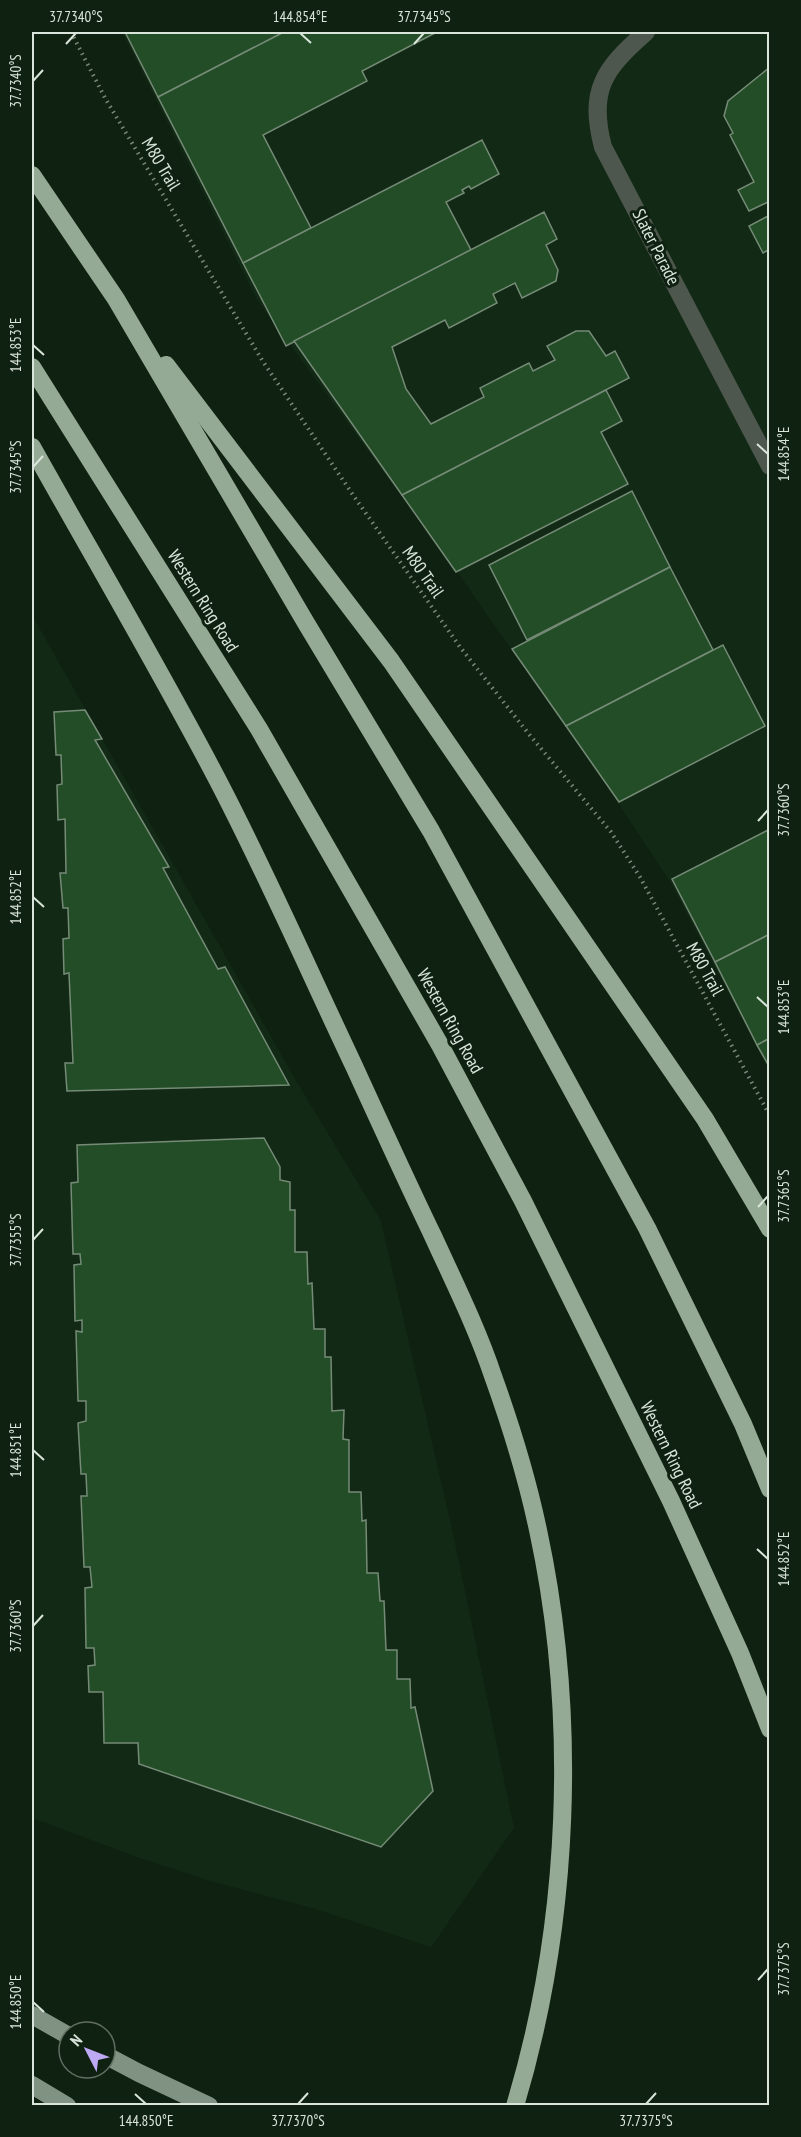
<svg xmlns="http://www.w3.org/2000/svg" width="801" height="2137" viewBox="0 0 801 2137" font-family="'PT Sans Narrow',sans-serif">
<rect width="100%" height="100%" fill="#0f2111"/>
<!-- built -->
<g fill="#122a15">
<polygon points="122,32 769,32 769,1071 671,883 618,803 456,570 257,300"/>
<polygon points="32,615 298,1084 381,1221 454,1538 514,1828 431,1947 312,1908 210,1881 137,1857 32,1818"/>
</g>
<!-- building -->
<g fill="#224d27" stroke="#768b77" stroke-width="1.5">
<polygon points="125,32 284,32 158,97"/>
<polygon points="284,32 434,32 435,33 362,71 367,81 263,135 311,228 243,263 158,97"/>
<polygon points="770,67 770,201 749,211 738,190 754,182 730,135 733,133 724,116 728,101"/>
<polygon points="482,140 499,174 471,189 469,186 462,190 464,193 446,202 471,250 286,346 243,263"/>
<polygon points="544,212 557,239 546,245 558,270 556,281 522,298 515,283 493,294 497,303 449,328 445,320 392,347 406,389 431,424 484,397 480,388 529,363 533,371 555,360 547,346 576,331 589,331 606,356 615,351 629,378 402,495 294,341"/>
<polygon points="770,215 770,249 763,253 749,226"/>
<polygon points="606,390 622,421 601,432 628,484 456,572 402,495"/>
<polygon points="632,491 670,567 527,640 489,565"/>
<polygon points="670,567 713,650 566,726 512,649"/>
<polygon points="723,645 765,726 619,802 566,726"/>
<polygon points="85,710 102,739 95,740 169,867 163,868 218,969 225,967 289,1085 67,1091 65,1063 73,1063 69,973 64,974 63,939 69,938 68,908 63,908 60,873 66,873 65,819 58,820 57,785 62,784 61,755 56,755 54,712"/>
<polygon points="770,829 770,934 715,962 672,879"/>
<polygon points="770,934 770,1038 757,1045 715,962"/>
<polygon points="770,1038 770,1068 757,1045"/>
<polygon points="264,1138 280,1167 280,1180 290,1182 290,1210 295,1210 295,1252 307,1252 308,1284 312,1283 314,1329 325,1329 325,1357 331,1357 332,1411 344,1410 343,1439 349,1440 349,1492 361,1492 362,1521 366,1520 367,1573 378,1573 380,1601 384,1601 386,1650 397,1650 397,1679 410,1679 411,1708 415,1707 433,1791 381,1847 139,1764 138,1743 104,1743 103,1692 89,1692 88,1666 95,1665 94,1648 86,1648 85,1588 92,1587 90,1567 84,1567 81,1496 87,1496 86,1474 81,1474 78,1423 86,1421 86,1401 78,1401 76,1331 82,1332 82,1320 75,1321 74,1265 81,1264 80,1254 73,1254 71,1183 78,1182 77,1145"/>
</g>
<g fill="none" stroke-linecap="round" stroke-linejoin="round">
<!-- path -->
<polyline stroke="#79887a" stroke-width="4" stroke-dasharray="1.5 4.5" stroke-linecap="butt" points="71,32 105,98 262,360 353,495 460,647 528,733 611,832 640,877 770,1116"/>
<!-- street -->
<path stroke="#4e574e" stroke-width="18" d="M646 32C604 69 588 90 603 147L770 466"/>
<!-- primary -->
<g stroke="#809281" stroke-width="18">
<polyline points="32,2015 69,2036"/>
<polyline points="105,2055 139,2073 209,2106"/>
<polyline points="32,2085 67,2106"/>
</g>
<!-- highway -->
<g stroke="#94aa94" stroke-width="18">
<polyline points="32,175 116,299 306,623 431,831 647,1228 743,1424 770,1489"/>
<polyline points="166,365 391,661 705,1119 770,1229"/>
<polyline points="32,367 259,729 440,1045 523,1201 671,1501 740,1653 770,1729"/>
<path d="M32 447C93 556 157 665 215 775 265 870 308 969 354 1066 380 1123 406 1180 433 1236 454 1282 477 1328 493 1376 511 1426 527 1478 538 1530 578 1716 570 1923 515 2106"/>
</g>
</g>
<!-- ticks -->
<path fill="none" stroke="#d9e5da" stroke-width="2" d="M300 33 311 43M66 44 76 33M414 44 424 33M33 81 43 70M33 345 44 355M757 444 768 454M33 467 43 456M758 821 768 810M33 897 44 907M757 997 768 1007M758 1207 768 1196M33 1240 43 1229M33 1450 44 1460M757 1549 768 1559M33 1626 43 1615M758 1980 768 1969M33 2002 44 2012M135 2094 146 2104M298 2104 308 2093M646 2104 656 2093"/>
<g text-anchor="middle" stroke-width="6" stroke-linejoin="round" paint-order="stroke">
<!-- street labels -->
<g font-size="18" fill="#d9e5da" stroke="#0f2111">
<text transform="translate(161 164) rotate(59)" y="6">M80 Trail</text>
<text transform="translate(656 247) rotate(63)" y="6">Slater Parade</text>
<text transform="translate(423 572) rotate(55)" y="6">M80 Trail</text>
<text transform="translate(203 601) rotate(58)" y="6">Western Ring Road</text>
<text transform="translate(705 969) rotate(61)" y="6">M80 Trail</text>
<text transform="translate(450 1021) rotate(61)" y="6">Western Ring Road</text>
<text transform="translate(671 1455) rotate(64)" y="6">Western Ring Road</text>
</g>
</g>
<!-- border -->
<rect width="801" height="2137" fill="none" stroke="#0f2111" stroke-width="66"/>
<!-- north arrow -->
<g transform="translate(87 2050) rotate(312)"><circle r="28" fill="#0f2111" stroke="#606f61" stroke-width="1.5"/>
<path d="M0-4.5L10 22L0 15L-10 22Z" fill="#bea9f5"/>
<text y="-9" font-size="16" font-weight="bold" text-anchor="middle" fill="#d9e5da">N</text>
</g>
<rect x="33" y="33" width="735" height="2071" fill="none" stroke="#d9e5da" stroke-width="2"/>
<g font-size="15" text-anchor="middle" fill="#d9e5da">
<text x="76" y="22">37.7340°S</text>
<text x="300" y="22">144.854°E</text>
<text x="424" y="22">37.7345°S</text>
<text transform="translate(16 81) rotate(-90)" y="5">37.7340°S</text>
<text transform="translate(16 345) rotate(-90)" y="5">144.853°E</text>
<text transform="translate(784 454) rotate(-90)" y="5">144.854°E</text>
<text transform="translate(16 467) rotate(-90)" y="5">37.7345°S</text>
<text transform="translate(784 810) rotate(-90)" y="5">37.7360°S</text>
<text transform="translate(16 897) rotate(-90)" y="5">144.852°E</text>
<text transform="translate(784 1007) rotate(-90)" y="5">144.853°E</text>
<text transform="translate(784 1196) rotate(-90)" y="5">37.7365°S</text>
<text transform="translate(16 1240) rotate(-90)" y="5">37.7355°S</text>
<text transform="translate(16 1450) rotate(-90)" y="5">144.851°E</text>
<text transform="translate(784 1559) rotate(-90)" y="5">144.852°E</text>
<text transform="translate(16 1626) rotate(-90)" y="5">37.7360°S</text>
<text transform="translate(784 1969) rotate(-90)" y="5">37.7375°S</text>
<text transform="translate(16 2002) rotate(-90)" y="5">144.850°E</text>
<text x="146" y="2126">144.850°E</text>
<text x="298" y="2126">37.7370°S</text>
<text x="646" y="2126">37.7375°S</text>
</g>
</svg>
